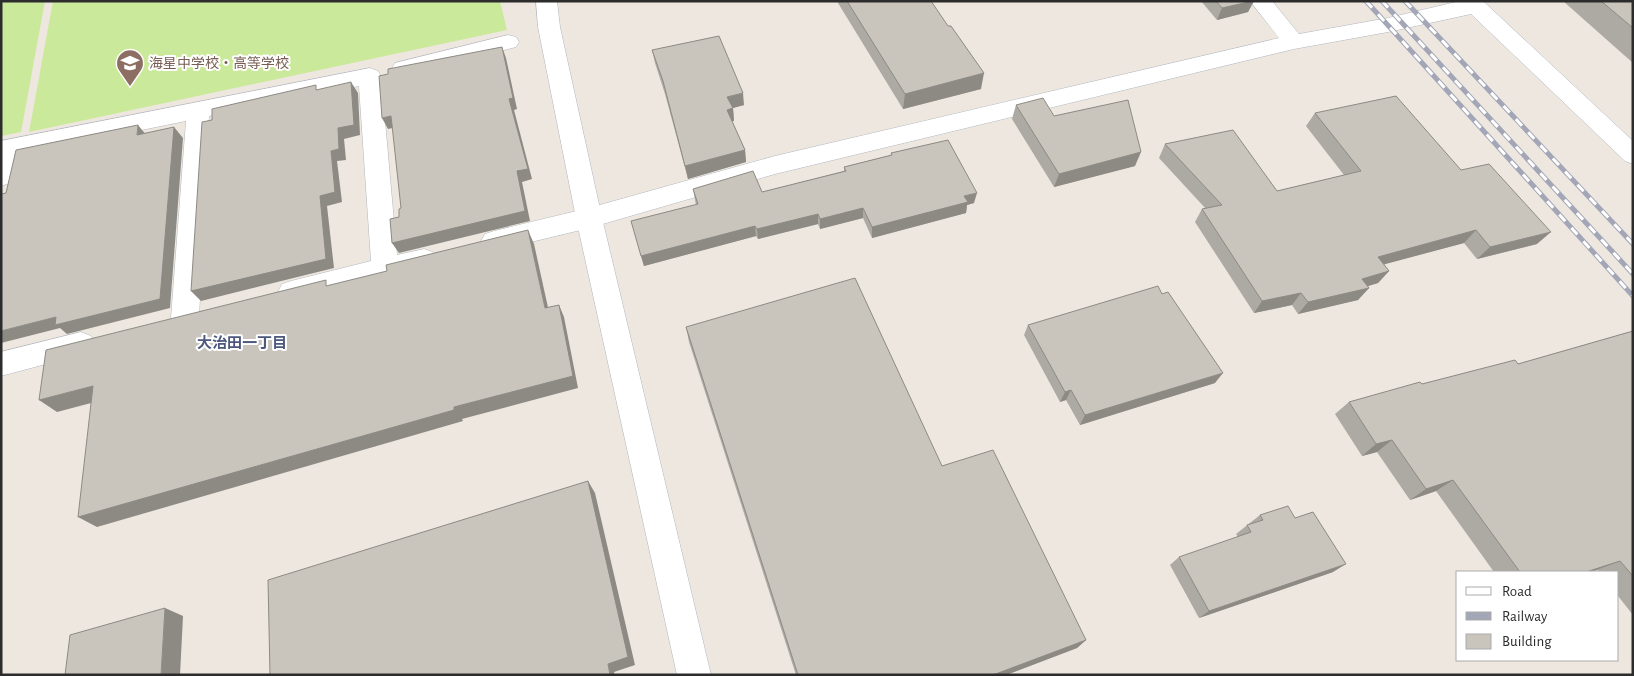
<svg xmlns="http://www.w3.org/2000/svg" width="1634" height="676" viewBox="0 0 1634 676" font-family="'Alegreya Sans','Noto Sans JP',sans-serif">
<rect width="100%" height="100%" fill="#ede7df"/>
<!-- pitch -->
<g fill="#cbe99a">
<polygon points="1,1 45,1 21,132 1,136"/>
<polygon points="53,1 500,1 507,30 29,132"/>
</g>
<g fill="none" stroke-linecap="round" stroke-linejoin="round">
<!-- minor casing -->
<g stroke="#b2b6bf" stroke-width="1">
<g id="minor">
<polygon points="1250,1 1272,1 1299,34 1388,18 1460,1 1483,1 1633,141 1633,164 1625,161 1471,14 1388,32 1294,49 775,174 589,228 494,251 485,248 481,241 485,234 494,231 589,208 775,156 1279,38"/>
<polygon points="508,35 516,37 519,42 516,47 403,76 395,73 392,68 395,63"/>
<polygon points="370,68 378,71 381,76 397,255 424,249 433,252 437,259 433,266 424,269 291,303 282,300 278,292 282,284 291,281 371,261 359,86 209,116 199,318 195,326 185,329 175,326 171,318 186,121 18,155 10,183 1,186 1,141"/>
<polygon points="81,332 91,336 95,344 91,352 1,376 1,352"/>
</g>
</g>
<!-- tertiary casing -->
<g stroke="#b2b6bf" stroke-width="1">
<polygon id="tertiary" points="536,1 557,1 560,27 602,218 711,675 677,675 576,218 538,27"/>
</g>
<!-- minor -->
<use href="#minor" fill="#fff" fill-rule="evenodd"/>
<!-- tertiary -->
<use href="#tertiary" fill="#fff" fill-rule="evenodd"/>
<!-- rail casing -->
<g stroke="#a2a6b6" stroke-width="5">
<g id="rail">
<polyline points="1366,1 1633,296"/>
<polyline points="1382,1 1633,274"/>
<polyline points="1405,1 1633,244"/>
</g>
</g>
<!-- rail -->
<use href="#rail" stroke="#fff" stroke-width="3" stroke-dasharray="9" stroke-linecap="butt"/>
</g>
<!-- wall -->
<g fill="#ada9a3">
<polygon points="838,1 931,1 981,89 903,109 838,3"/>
<polygon points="1201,1 1254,1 1248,12 1217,20"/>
<polygon points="1563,1 1633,1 1633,63"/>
<polygon points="652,50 744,105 733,108 734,121 732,121 745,150 746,162 688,179 665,94 655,63"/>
<polygon points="1016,105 1054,116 1135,166 1054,187 1012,119"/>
<polygon points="1315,113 1461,170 1537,244 1477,259 1464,243 1384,264 1389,271 1378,283 1368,286 1369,288 1358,300 1298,314 1292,305 1254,313 1195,222 1202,209 1206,209 1159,158 1165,144 1277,191 1344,175 1306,126"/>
<polygon points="891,153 974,203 967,205 966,213 872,238 863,218 820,229 818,224 758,239 756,236 644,266 631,221 696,205 693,189 762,192 844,171 844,167 891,155"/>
<polygon points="1028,325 1215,383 1080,425 1066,400 1060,402 1024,335"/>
<polygon points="686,327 942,466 1086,640 1077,648 1006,675 796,675 689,342"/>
<polygon points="1633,331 1633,615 1618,596 1618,572 1599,572 1598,570 1591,572 1494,572 1436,491 1410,500 1377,452 1362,456 1335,414 1349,402 1422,384 1518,364"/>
<polygon points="1260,515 1333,572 1199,618 1170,565 1179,557 1238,537 1236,534"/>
</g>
<!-- shaded-wall -->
<g fill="#8d8a84">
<polygon points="1254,1 1248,12 1217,20 1222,8"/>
<polygon points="502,47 506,58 517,109 514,110 532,179 522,182 530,221 399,253 392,243 517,171"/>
<polygon points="984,73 981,89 903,109 905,94"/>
<polygon points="351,82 358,93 360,135 344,139 346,160 337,161 342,202 327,206 334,268 201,301 191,291 320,196 331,151"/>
<polygon points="743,93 744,105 729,109 727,97"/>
<polygon points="733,108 734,121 729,122 727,110"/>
<polygon points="391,116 397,127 388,129 382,118"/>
<polygon points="138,125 147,136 137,135"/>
<polygon points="174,127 183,138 170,308 67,334 60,328 1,343 1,331 56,317"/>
<polygon points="745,150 746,162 688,179 685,166"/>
<polygon points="1141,152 1135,166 1054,187 1059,174"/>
<polygon points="977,193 974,203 967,205 966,213 872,238 872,227 964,196"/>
<polygon points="863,208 863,218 820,229 820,219"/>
<polygon points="818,214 818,224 758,239 757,229"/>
<polygon points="755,226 756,236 644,266 641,256"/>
<polygon points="528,230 534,244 551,321 545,308"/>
<polygon points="1476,230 1464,243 1367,269 1378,257"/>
<polygon points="1551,232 1537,244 1477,259 1490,247"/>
<polygon points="1389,271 1378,283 1351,291 1362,279"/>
<polygon points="1369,288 1358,300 1298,314 1308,302"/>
<polygon points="1301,293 1292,305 1254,313 1262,301"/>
<polygon points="559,305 564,317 578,388 462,419 463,421 97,527 78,517 454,407"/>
<polygon points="1223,373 1215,383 1080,425 1085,415"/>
<polygon points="93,386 110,398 57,412 39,400"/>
<polygon points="1071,390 1066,400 1060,402 1065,392"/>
<polygon points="1392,440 1377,452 1362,456 1376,444"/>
<polygon points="1453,480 1436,491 1410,500 1426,489"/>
<polygon points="588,481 595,493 635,665 614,672 615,675 610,675 608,664"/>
<polygon points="1620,561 1591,572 1586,572"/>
<polygon points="1346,564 1333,572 1199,618 1209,611"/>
<polygon points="165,608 183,616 180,675 161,675"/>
<polygon points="1086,640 1077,648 1006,675 993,675"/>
</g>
<!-- building -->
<g fill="#c9c5bd" stroke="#8d8a84">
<polygon points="847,1 931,1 948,26 951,26 984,73 905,94"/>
<polygon points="1216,1 1253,1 1222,8"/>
<polygon points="1601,1 1633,1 1633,28"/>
<polygon points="719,36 743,93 727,97 733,108 727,110 745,150 685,166 663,81 652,50"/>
<polygon points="502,47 513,98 509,99 528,169 517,171 525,211 392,243 390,219 399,217 399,209 401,208 391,116 382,118 379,76 388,74 388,69"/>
<polygon points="351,82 354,125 338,128 339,149 331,151 335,192 320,196 326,259 191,291 202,122 212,120 212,109 316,85 316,90"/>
<polygon points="1396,96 1461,170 1489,164 1551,232 1490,247 1476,230 1378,257 1389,271 1362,279 1369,288 1308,302 1301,293 1262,301 1202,209 1222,205 1165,144 1233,130 1277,191 1361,171 1315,113"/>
<polygon points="1043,98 1054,116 1128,100 1141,152 1059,174 1016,105"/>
<polygon points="138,125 137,135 174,127 160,299 55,325 56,317 1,331 1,194 6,193 16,150"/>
<polygon points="948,140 977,193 964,196 968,202 872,227 863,208 820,219 818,214 757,229 755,226 641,256 631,221 698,204 693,189 753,171 762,192 846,171 844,167 892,155 891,153"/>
<polygon points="528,230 545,308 559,305 573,376 454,407 454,410 78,517 93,386 39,400 46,350 326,280 326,286 387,271 386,265"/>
<polygon points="855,278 942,466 993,450 1086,640 993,675 798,675 686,327"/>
<polygon points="1158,286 1162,294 1168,292 1223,373 1085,415 1071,390 1065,392 1028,325"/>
<polygon points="1633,331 1633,576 1620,561 1586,572 1520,572 1453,480 1426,489 1392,440 1376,444 1349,402 1420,382 1422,384 1515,360 1518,364"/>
<polygon points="588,481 628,657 608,664 610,675 270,675 268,580"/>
<polygon points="1288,506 1295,518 1313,512 1346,564 1209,611 1179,557 1251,532 1247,525 1263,520 1260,515"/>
<polygon points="165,608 161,675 65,675 70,635"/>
</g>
<!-- icons -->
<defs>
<g id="school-pin" transform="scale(1.4375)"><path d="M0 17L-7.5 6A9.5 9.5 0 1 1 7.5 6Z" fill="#8d6e63" stroke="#fff"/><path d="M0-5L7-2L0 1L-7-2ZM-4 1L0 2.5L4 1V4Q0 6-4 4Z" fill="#fff"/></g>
</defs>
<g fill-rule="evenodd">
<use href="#school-pin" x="130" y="63"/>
</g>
<g text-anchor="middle" stroke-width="4" stroke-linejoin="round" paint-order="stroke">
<!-- education labels -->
<g font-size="14" fill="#785e54" stroke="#fff" text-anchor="start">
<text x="149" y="68">海星中学校・高等学校</text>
</g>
<!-- neighbourhood labels -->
<g font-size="15" font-weight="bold" fill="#4d587c" stroke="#fff">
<text x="242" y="348">大治田一丁目</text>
</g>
</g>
<!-- border -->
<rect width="1634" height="676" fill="none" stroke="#2c2c2c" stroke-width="5"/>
<!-- legend -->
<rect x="1456" y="571" width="162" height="90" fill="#ffffff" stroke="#ababab"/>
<rect x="1466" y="587" width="25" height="8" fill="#ffffff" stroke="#ababab"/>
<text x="1502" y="596" font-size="15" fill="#2c2c2c">Road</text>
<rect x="1466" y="612" width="25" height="8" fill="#a2a6b6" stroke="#ababab"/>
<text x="1502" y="621" font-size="15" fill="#2c2c2c">Railway</text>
<rect x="1466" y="634" width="25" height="15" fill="#c9c5bd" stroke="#ababab"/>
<text x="1502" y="646" font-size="15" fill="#2c2c2c">Building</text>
</svg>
